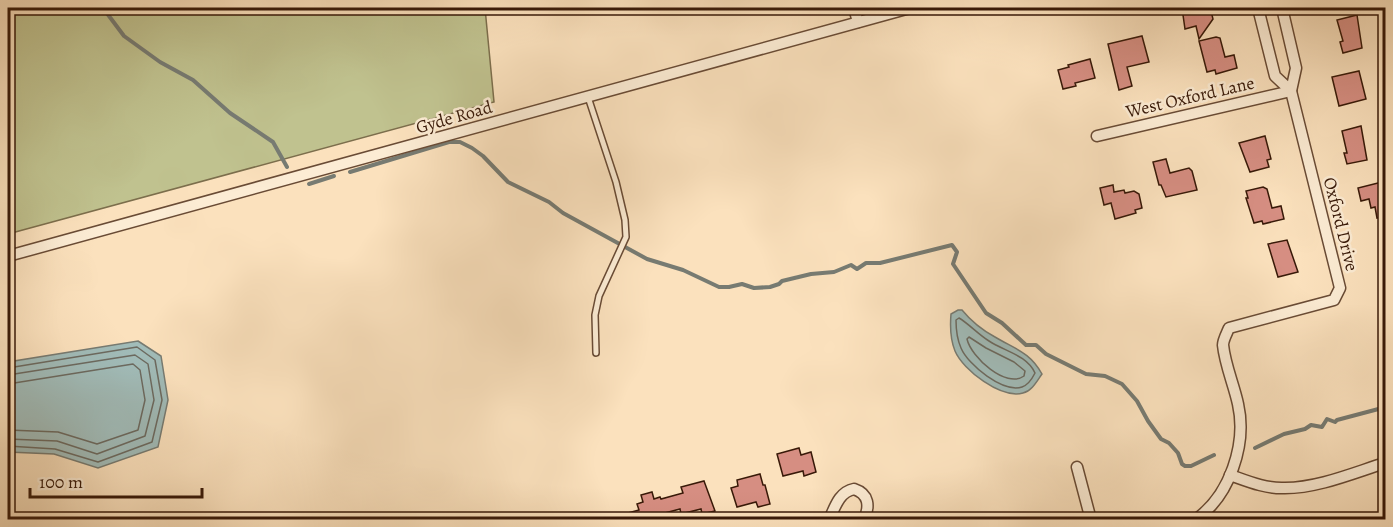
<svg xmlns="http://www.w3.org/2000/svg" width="1393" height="527" viewBox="0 0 1393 527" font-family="Alegreya,serif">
<rect width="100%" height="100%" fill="#fbe1bd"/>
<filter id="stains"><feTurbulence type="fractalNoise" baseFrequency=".00333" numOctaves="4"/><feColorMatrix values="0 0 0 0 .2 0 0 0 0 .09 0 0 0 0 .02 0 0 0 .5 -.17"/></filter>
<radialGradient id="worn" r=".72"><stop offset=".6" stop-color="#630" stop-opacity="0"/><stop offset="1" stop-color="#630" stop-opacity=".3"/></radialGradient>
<!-- green -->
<polygon fill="#c0c28f" stroke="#7c6e4c" stroke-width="1.5" points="8,8 485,8 494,102 8,234"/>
<!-- water -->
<g fill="#a1bcb9" stroke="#777b72" stroke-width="1.5">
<path d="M958 310H962C971 321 982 330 995 337 1015 349 1030 352 1042 374 1037 381 1032 391 1023 393 1001 399 963 370 955 351 950 339 950 326 951 314Z"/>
<polygon points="138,341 161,356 168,400 158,447 98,468 54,454 8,452 8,362"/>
</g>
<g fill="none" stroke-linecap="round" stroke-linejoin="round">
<!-- shore -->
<g stroke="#6c6a60" stroke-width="1.5">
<path d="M959 318C969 324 978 334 989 341 1004 351 1027 355 1035 373 1032 379 1028 385 1022 387 1003 393 968 365 961 348 957 339 956 329 956 320Z"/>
<path d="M969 337 986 348 1014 362 1025 371 1024 376C1006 389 971 357 967 339Z"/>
<polyline points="8,368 137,347 155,360 162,400 152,442 98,462 55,449 8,446"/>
<polyline points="8,375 135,355 148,364 154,400 145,436 97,454 57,441 8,439"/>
<polyline points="8,384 133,364 140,370 145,400 138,430 97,444 58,432 8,430"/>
</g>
<!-- stream -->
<g stroke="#777b72" stroke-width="4">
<polyline points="103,8 124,36 160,62 193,80 230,113 273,142 287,167"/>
<polyline points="350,172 449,142 460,142 472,148 483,156 508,182 549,202 563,213 647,259 683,270 719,287 729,287 742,284 754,288 770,287 779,284 782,281 811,274 834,272 851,265 857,269 866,263 880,263 952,245 957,252 953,264 986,313 1002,323 1026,345 1036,345 1046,354 1086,374 1105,376 1122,384 1137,401 1148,421 1161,439 1169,443 1178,453 1182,464 1185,466 1191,466 1214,455"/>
<polyline points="309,184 334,176"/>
<polyline points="1255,448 1284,434 1305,429 1311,425 1322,427 1327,419 1335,422 1337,420 1386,407"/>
</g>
</g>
<!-- building -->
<g fill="#d68e82" stroke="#381908" stroke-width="1.5">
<polygon points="1182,8 1206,8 1208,12 1212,15 1213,19 1199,39 1196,26 1185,29"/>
<polygon points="1357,15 1362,48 1343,53 1340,42 1343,41 1337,20"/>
<polygon points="1142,36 1149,62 1127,67 1132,86 1119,90 1108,44"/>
<polygon points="1216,37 1220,38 1225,57 1234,55 1237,68 1216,74 1215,70 1207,72 1199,41"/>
<polygon points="1090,59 1095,78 1075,83 1076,86 1063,89 1058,70 1069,67 1068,65"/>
<polygon points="1359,71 1366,99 1339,106 1332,77"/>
<polygon points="1361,126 1367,160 1347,164 1344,153 1347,153 1342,131"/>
<polygon points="1265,136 1271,159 1267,160 1269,167 1250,172 1239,143"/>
<polygon points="1166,159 1170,173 1189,168 1192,171 1197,190 1166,197 1161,185 1159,185 1153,162"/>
<polygon points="1386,181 1386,216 1377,218 1375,207 1371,208 1369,199 1361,201 1358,188"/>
<polygon points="1113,185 1114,192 1124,190 1125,193 1134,191 1139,194 1142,208 1135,210 1136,213 1115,219 1111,203 1104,205 1100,188"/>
<polygon points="1263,187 1267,189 1272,208 1281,206 1284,219 1263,224 1262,221 1254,223 1246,198 1248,198 1246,191"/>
<polygon points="1287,240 1298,272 1278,277 1268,244"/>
<polygon points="799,448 801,455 811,452 816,472 804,476 803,471 783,476 777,454"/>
<polygon points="760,474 763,485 765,485 770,504 758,507 756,502 737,507 731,488 738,486 737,480"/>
<polygon points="704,481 715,511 702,514 701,509 681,514 680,509 661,514 663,519 613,519 613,517 639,510 637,504 643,502 641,495 652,492 654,499 660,497 661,499 683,493 681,487"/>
</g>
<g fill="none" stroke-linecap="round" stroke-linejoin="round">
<!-- lane casing -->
<g stroke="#694b35" stroke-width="8">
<polyline id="lane" points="588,97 616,182 625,220 626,237 599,296 595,315 596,353"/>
</g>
<!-- street casing -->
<g stroke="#694b35" stroke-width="13">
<g id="street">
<polyline points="854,8 858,22"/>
<polyline points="1258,8 1275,76 1291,91"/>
<polyline points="1097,136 1291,91"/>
<polyline points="8,256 910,8"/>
<polyline points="1077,467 1091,520"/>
<path d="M1230 475C1247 481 1266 489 1285 488 1318 488 1353 473 1385 463"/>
<path d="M829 520C835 507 839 492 854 489 869 494 870 506 864 520"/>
<path d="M1195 520C1230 496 1247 444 1238 404 1234 385 1225 365 1223 345 1223 340 1227 333 1229 328L1334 300 1340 288 1291 91 1296 68 1282 8"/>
</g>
</g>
<!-- lane -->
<use href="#lane" stroke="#fcecd4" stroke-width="5"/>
<!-- street -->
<use href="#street" stroke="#fcecd4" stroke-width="10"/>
</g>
<g text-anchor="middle" stroke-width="5" stroke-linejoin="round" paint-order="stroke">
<!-- street labels -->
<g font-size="18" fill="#381908" stroke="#fcecd4">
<text transform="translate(1190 97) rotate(-13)" y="6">West Oxford Lane</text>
<text transform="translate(454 117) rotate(-16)" y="6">Gyde Road</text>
<text transform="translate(1341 224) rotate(76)" y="6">Oxford Drive</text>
</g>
</g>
<!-- margin -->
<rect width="1393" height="527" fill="none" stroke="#fbe1bd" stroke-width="30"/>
<rect x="9" y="9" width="1375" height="509" fill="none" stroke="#381908" stroke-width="3"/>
<rect x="15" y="15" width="1363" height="497" fill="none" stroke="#381908" stroke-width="1.5"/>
<!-- scale -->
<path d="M30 488v9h172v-9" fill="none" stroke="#381908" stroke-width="3"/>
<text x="39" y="488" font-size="18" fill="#381908" stroke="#fcecd4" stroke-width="4.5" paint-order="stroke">100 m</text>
<rect width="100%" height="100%" filter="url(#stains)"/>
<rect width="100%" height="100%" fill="url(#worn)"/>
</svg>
